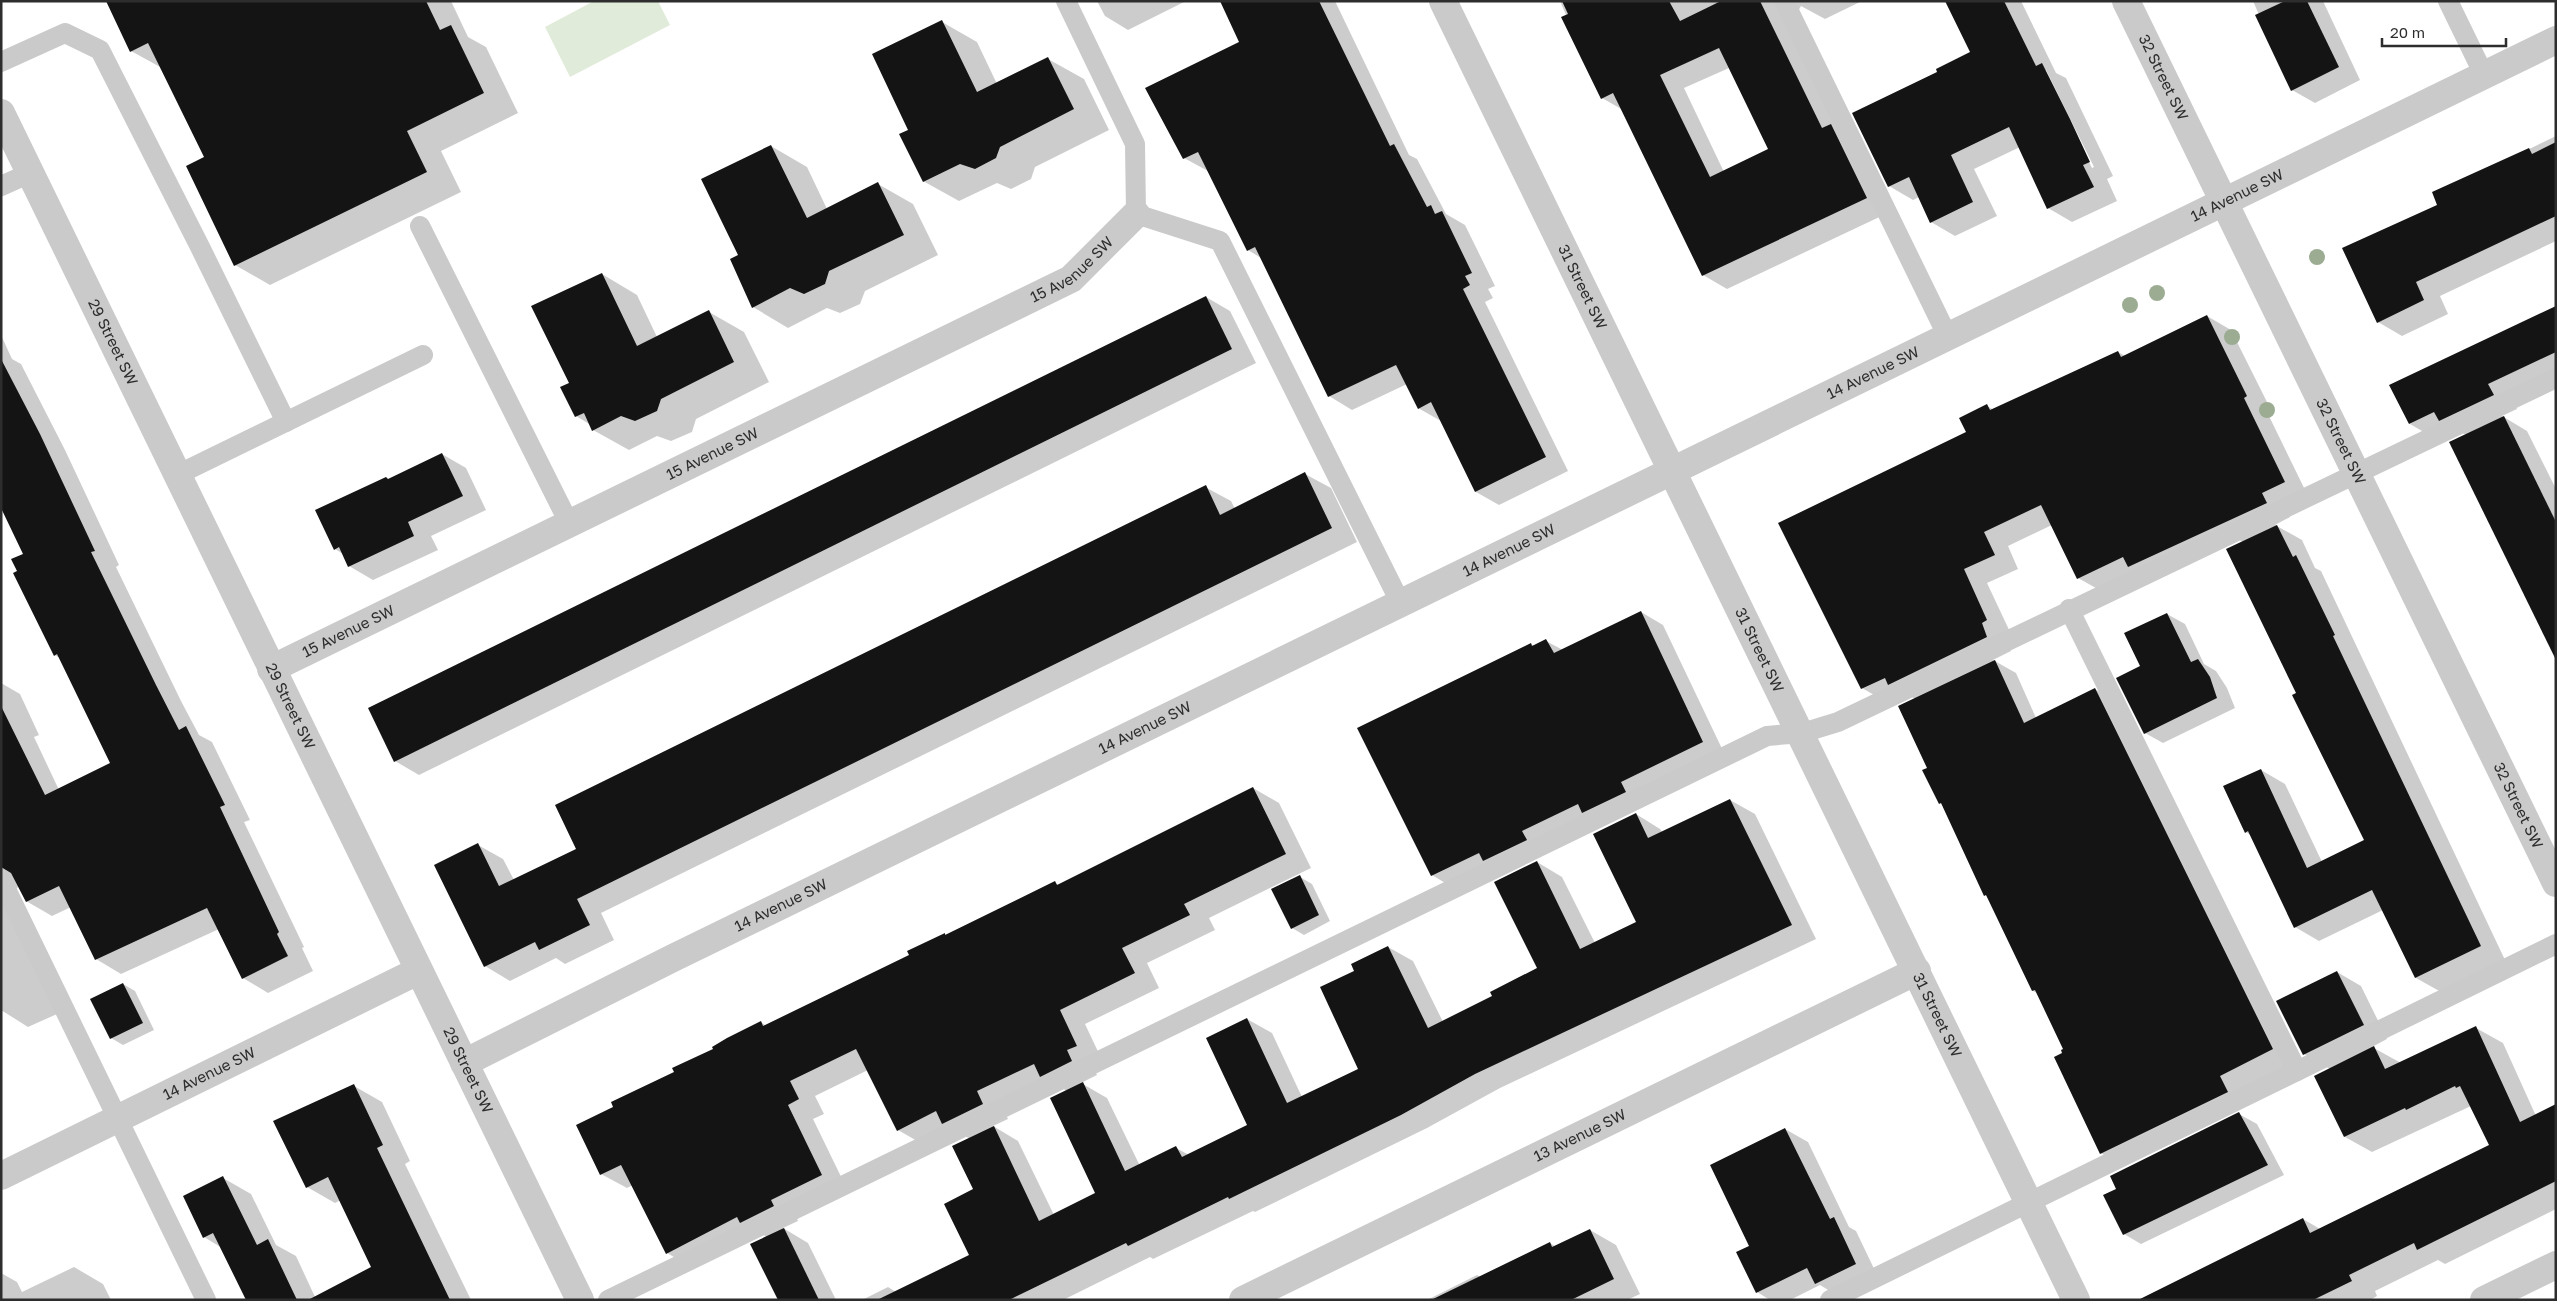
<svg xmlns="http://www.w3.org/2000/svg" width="2557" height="1301" viewBox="0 0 2557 1301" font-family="'Golos Text',sans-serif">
<rect width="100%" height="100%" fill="#fff"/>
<!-- green -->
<polygon fill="#e1ebda" points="594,1 658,1 670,25 570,77 545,27"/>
<!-- shadow -->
<g fill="#0003" fill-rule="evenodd">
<polygon points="107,1 451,1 468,37 486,47 518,113 441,151 461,192 270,285 235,265 205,158 162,68 131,51"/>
<polygon points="1097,1 1186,1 1128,30 1105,16"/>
<polygon points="1221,1 1335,1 1409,155 1417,159 1446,214 1465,225 1495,286 1488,289 1493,298 1485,302 1568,471 1499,505 1476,492 1441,421 1418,408 1407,384 1352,410 1329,396 1261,258 1248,250 1208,171 1184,158 1241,43"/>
<path d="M1560 1H1862L1825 19 1801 6 1796 15 1890 212 1727 289 1703 275 1623 110 1602 98ZM1729 68 1770 150 1724 172 1684 88Z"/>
<path d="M1947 1H2021L2056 73 2066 78 2113 176 2107 179 2117 201 2072 222 2048 208 2020 147 1974 169 1997 216 1955 236 1931 222 1919 197 1913 200 1889 186 1854 114 1939 72 1972 53ZM2043 70H2046L2094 167 2092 168Z"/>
<polygon points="2253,1 2323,1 2360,80 2315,103 2292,90"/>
<polygon points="942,22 977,42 997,84 1048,59 1084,79 1109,130 1035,167 1031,179 1011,189 997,183 959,201 923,181 910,131"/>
<polygon points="2556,136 2556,241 2440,296 2448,314 2402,336 2378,322 2439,205 2474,176"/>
<polygon points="771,146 807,167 827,209 878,184 913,204 938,255 865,291 860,304 840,313 827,308 788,328 753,307 740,256"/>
<polygon points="602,274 637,295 657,337 709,312 744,332 769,382 696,419 692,432 671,441 657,436 629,450 593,430 591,425 576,416 571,384"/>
<polygon points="1206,297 1230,311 1256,363 419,775 395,761"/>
<polygon points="2556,307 2556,377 2512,398 2517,409 2502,416 2527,431 2556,489 2556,659 2466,435 2453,428 2434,438 2410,424"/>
<polygon points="2207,316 2231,330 2271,410 2267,412 2308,496 2285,507 2290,517 2275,525 2302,540 2315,568 2321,571 2505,960 2441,992 2416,978 2383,910 2319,941 2295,927 2252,836 2246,832 2261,770 2285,784 2322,862 2366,841 2298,693 2243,542 2238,539 2103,592 2078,578 2052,525 2008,546 2018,569 1987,583 2011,634 2005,636 2011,651 1993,660 2016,673 2036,718 2095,689 2116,702 2294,1062 2122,1166 2101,1153 2064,1054 2065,1049 2037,993 2033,991 1989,897 1985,895 1944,805 1940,803 1929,768 1915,699 1905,693 1886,702 1862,688 1967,433 1987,406 1994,410 2118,352 2125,356"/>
<polygon points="1,335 12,359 21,364 65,450 119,565 116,567 181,701 199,735 212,742 250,820 244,822 304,947 302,948 313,971 268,993 243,978 219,929 121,974 96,959 71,907 52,916 26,901 19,885 14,894 57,1014 28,1027 1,1010 1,683 20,694 39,735 34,737 59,790 112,764 61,659 55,655 18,572 24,554 1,474"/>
<polygon points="442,454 466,468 486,510 431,536 438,550 373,580 349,566 343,554 335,549 389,480"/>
<polygon points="1305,474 1331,488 1357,542 601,913 614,940 565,964 556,958 510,981 485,966 478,845 503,859 514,880 578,849 1205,487 1231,501 1235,509"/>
<polygon points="1641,612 1663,625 1725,755 1455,889 1432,875 1531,644 1534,646 1546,641 1563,650"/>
<polygon points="2167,614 2185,624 2204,664 2216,671 2227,688 2235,708 2163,743 2145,733 2142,667"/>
<path d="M1253 788 1279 803 1311 868 1209 918 1215 930 1147 963 1159 988 1085 1024 1102 1060 1092 1065 1097 1075 1081 1083 1107 1098 1140 1166 1176 1148 1189 1155 1249 1126 1247 1019 1272 1033 1302 1097 1360 1069 1356 971 1388 947 1413 961 1443 1022 1494 997 1539 969 1537 862 1562 877 1595 943 1638 923 1636 814 1660 829 1662 832 1730 800 1755 814 1816 939 1500 1088 1427 1128 1255 1212 1253 1211 1153 1259 1150 1257 1063 1300H862L888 1287 896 1292 971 1255 975 1190 970 1139 954 1129 924 1145 898 1130 868 1070 815 1096 824 1114 813 1119 847 1189 795 1214 798 1221 783 1228 808 1243 836 1300H779L767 1237 759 1232 693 1268 667 1253 633 1185 627 1188 601 1174 615 1108 761 1022 766 1026 911 956 945 934 947 935 1055 883 1059 885ZM1051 1082 1067 1091 1097 1194 1054 1215 1018 1141 993 1126 1008 1119 1002 1106Z"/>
<polygon points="1300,877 1312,884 1330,921 1304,935 1292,928"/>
<polygon points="2337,972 2361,986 2387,1039 2372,1047 2401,1063 2476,1028 2503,1043 2536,1116 2556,1106 2556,1209 2445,1264 2438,1260 2375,1291 2377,1296 2370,1300 2171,1300 2303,1219 2320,1229 2490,1146 2471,1106 2372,1152 2345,1137 2315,1077 2330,1069 2304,1054"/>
<polygon points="123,984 135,991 154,1030 123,1045 111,1038"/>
<polygon points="354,1086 382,1102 410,1161 405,1164 471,1300 247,1300 222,1248 204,1237 223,1178 251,1194 276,1245 296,1256 315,1297 373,1268 341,1200 335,1203 307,1187"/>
<polygon points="2239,1114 2257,1124 2284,1175 2141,1244 2124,1234 2118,1189"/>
<polygon points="1785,1129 1808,1142 1849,1227 1856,1231 1878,1277 1838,1296 1820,1285 1790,1300 1770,1300 1757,1292 1751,1246"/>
<polygon points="1590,1230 1616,1245 1640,1294 1627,1300 1427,1300 1477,1275 1481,1277 1550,1243 1556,1247"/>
<polygon points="74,1267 103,1284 111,1300 1,1300 1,1273 17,1282 22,1292"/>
</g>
<!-- building -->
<g fill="#141414" fill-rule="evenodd">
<polygon points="106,1 426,1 440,30 451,25 484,93 407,131 427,172 234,266 186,166 204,157 148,43 130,52"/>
<polygon points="1220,1 1319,1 1390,146 1394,144 1427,207 1431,205 1435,214 1442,211 1472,273 1465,276 1470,285 1463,289 1546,457 1475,492 1431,402 1418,409 1396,365 1328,397 1255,247 1247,251 1198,152 1183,159 1145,88 1239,42"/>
<path d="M1562 1H1669L1680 21 1721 1H1760L1822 128 1831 124 1867 198 1702 276 1613 93 1601 99 1561 17 1568 14ZM1719 48 1768 149 1710 177 1660 75Z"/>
<polygon points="1945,1 2004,1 2036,66 2042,63 2070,119 2090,162 2083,165 2094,187 2047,209 2009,127 1951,155 1973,202 1930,223 1909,177 1888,187 1852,113 1937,72 1936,69 1970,52"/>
<polygon points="2285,1 2307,1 2339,67 2291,91 2255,15"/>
<polygon points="942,20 977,92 1048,57 1074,109 1000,147 996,158 975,169 960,164 923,182 899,134 908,130 872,54"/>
<polygon points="2556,142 2556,216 2416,282 2424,300 2377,323 2342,248 2437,205 2432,192 2529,148 2532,154"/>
<polygon points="771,145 807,218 878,182 904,235 829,271 825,284 804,294 790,288 752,308 730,259 738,255 701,179"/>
<polygon points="602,273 637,346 709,310 734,362 661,399 657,411 635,421 621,416 592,431 584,413 575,417 560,387 569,383 531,306"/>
<polygon points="1206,296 1232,349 394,762 368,708"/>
<polygon points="2556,306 2556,352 2488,384 2494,395 2439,421 2434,412 2409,424 2389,385"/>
<polygon points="2207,315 2247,396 2244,398 2285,482 2262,493 2267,503 2128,567 2123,557 2077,579 2041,505 1984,532 1995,555 1964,569 1987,620 1982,623 1987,637 1888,685 1885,678 1861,689 1778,523 1966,432 1959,418 1987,404 1990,410 2118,351 2121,357"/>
<polygon points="1,359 40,434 95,551 91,552 156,685 179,730 186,726 225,805 220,807 279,932 277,934 288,956 242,979 207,908 95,960 59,886 26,902 11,873 1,867 1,706 45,795 110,763 57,654 54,656 13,573 17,571 11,559 23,554 1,508"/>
<polygon points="2504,416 2556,522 2556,660 2449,442"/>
<polygon points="442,453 463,496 408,522 414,536 348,567 339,547 334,550 315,510 386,477 388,479"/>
<polygon points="1305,472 1332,528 577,899 590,925 539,950 535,942 484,967 434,865 478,843 499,886 576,849 555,805 1206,485 1220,515"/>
<polygon points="2277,525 2293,557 2296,555 2335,635 2333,636 2481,946 2415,978 2372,890 2294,928 2248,831 2245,833 2223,786 2261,769 2307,868 2364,840 2292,695 2296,693 2226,549"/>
<polygon points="1641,611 1703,742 1621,782 1626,792 1582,813 1578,804 1522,831 1527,840 1483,861 1479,853 1431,876 1357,728 1531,643 1532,646 1546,639 1554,653"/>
<polygon points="2167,613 2191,662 2198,659 2210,677 2217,698 2144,734 2116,678 2140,666 2124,633"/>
<polygon points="1995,660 2024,723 2095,688 2273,1049 2220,1076 2228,1092 2100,1154 2054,1057 2062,1053 2061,1050 2063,1049 2035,990 2032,991 1986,895 1984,896 1941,803 1939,804 1922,770 1927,768 1898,706"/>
<polygon points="1253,787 1286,854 1184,904 1190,915 1122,948 1135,973 1060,1010 1077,1046 1067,1050 1072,1061 1040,1077 1034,1064 977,1091 983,1104 942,1124 936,1111 897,1131 856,1049 790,1081 799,1099 788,1105 822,1175 771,1200 774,1206 740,1223 737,1217 666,1254 621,1165 600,1175 576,1125 613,1107 611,1102 674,1072 672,1068 713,1049 712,1047 727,1038 761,1021 763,1026 909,955 907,951 945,933 945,935 1055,881 1057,885"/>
<polygon points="1730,799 1792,925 1475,1074 1401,1115 1229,1199 1228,1197 1128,1246 1126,1243 1009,1300 877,1300 969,1255 944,1204 973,1189 952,1146 994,1126 1039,1221 1095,1193 1050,1098 1083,1082 1125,1171 1176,1146 1182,1157 1247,1125 1206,1038 1247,1018 1287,1103 1358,1069 1320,987 1354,971 1351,964 1388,946 1428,1028 1492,996 1490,992 1537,968 1494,882 1537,861 1580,949 1636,922 1593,834 1636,813 1648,838"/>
<polygon points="1300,875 1319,915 1291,929 1271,889"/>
<polygon points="2337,971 2364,1025 2303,1055 2276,1001"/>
<polygon points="123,983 143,1023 110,1039 90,999"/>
<polygon points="2476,1026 2520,1122 2556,1104 2556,1181 2417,1250 2414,1243 2349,1275 2352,1281 2313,1300 2138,1300 2303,1218 2310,1233 2489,1145 2460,1086 2456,1088 2455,1086 2406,1110 2405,1108 2344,1137 2314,1076 2374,1046 2385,1069"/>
<polygon points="354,1084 383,1145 377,1148 450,1300 308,1300 371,1267 328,1177 306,1188 273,1121"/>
<polygon points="2239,1112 2268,1165 2123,1235 2103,1195 2116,1189 2110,1176"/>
<polygon points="1785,1128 1830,1219 1834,1217 1856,1264 1815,1284 1807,1268 1756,1293 1736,1252 1749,1246 1710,1165"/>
<polygon points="223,1176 257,1245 268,1239 297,1300 246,1300 213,1233 203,1238 183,1196"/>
<polygon points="784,1228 819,1300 778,1300 750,1244"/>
<polygon points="1590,1229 1614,1279 1571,1300 1431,1300 1550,1242 1552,1247"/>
</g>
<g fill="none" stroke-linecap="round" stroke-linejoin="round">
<!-- service -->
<g stroke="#cacaca" stroke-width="20">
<polyline points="1066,1 1135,144 1136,214 1220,241 1401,604"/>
<polyline points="1784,1 1948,337"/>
<polyline points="2448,1 2484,75"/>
<polyline points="1,62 65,33 100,50 200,247 286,422"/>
<polyline points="1,186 30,173"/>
<polyline points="420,226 569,523"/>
<polyline points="179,474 423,355"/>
<polyline points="2069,609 2297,1071"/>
<polyline points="1,879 206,1300"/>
<polyline points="608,1300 1767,736 1802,733 1838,722 2556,378"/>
<polyline points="1830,1300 2556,944"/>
</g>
<!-- minor -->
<g stroke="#cacaca" stroke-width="28">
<path id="s1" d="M1443 1 2076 1300"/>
<path id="s2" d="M2126 1 2556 883"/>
<path id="s3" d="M1 113 580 1300"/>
<path id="s4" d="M271 669 1071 279 1136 214"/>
<path id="s5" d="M464 1063 675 957 2556 40"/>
<path id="s6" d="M1 1176 418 971"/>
<path id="s7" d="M1243 1300 1917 971"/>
<polyline points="2484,1300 2556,1265"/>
</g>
</g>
<!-- trees -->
<g fill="#9bac93">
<circle cx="2317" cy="257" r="8"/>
<circle cx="2157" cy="293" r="8"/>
<circle cx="2130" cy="305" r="8"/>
<circle cx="2232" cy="337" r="8"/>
<circle cx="2267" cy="410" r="8"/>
</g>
<g text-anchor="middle" stroke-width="5" stroke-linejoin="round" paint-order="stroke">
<!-- street labels -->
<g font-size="15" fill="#2d2d2d" stroke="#fff">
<text dy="5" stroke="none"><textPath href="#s2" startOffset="85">32 Street SW</textPath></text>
<text dy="5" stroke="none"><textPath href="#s5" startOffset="1974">14 Avenue SW</textPath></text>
<text dy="5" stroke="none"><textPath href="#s4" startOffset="896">15 Avenue SW</textPath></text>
<text dy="5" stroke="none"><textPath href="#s1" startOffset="318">31 Street SW</textPath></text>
<text dy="5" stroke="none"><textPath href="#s3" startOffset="255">29 Street SW</textPath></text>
<text dy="5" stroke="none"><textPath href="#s5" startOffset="1569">14 Avenue SW</textPath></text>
<text dy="5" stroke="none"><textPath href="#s2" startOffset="490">32 Street SW</textPath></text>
<text dy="5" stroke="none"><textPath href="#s4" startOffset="491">15 Avenue SW</textPath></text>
<text dy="5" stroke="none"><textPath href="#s5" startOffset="1164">14 Avenue SW</textPath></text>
<text dy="5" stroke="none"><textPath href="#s4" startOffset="86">15 Avenue SW</textPath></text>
<text dy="5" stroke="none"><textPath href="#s1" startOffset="722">31 Street SW</textPath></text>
<text dy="5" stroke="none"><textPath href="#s3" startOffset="660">29 Street SW</textPath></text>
<text dy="5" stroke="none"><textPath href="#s5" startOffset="759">14 Avenue SW</textPath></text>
<text dy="5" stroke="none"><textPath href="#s2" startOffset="895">32 Street SW</textPath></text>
<text dy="5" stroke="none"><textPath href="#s5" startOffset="354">14 Avenue SW</textPath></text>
<text dy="5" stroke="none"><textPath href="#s1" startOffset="1128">31 Street SW</textPath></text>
<text dy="5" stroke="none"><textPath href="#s3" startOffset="1065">29 Street SW</textPath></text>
<text dy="5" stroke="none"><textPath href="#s6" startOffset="232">14 Avenue SW</textPath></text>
<text dy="5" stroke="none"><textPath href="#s7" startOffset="375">13 Avenue SW</textPath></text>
</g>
</g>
<!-- border -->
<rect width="2557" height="1301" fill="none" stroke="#2d2d2d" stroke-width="5"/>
<!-- scale -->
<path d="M2382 38v8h124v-8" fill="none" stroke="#2d2d2d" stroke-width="2.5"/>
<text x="2390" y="38" font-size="15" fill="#2d2d2d" stroke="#ffffff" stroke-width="4" paint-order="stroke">20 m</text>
</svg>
